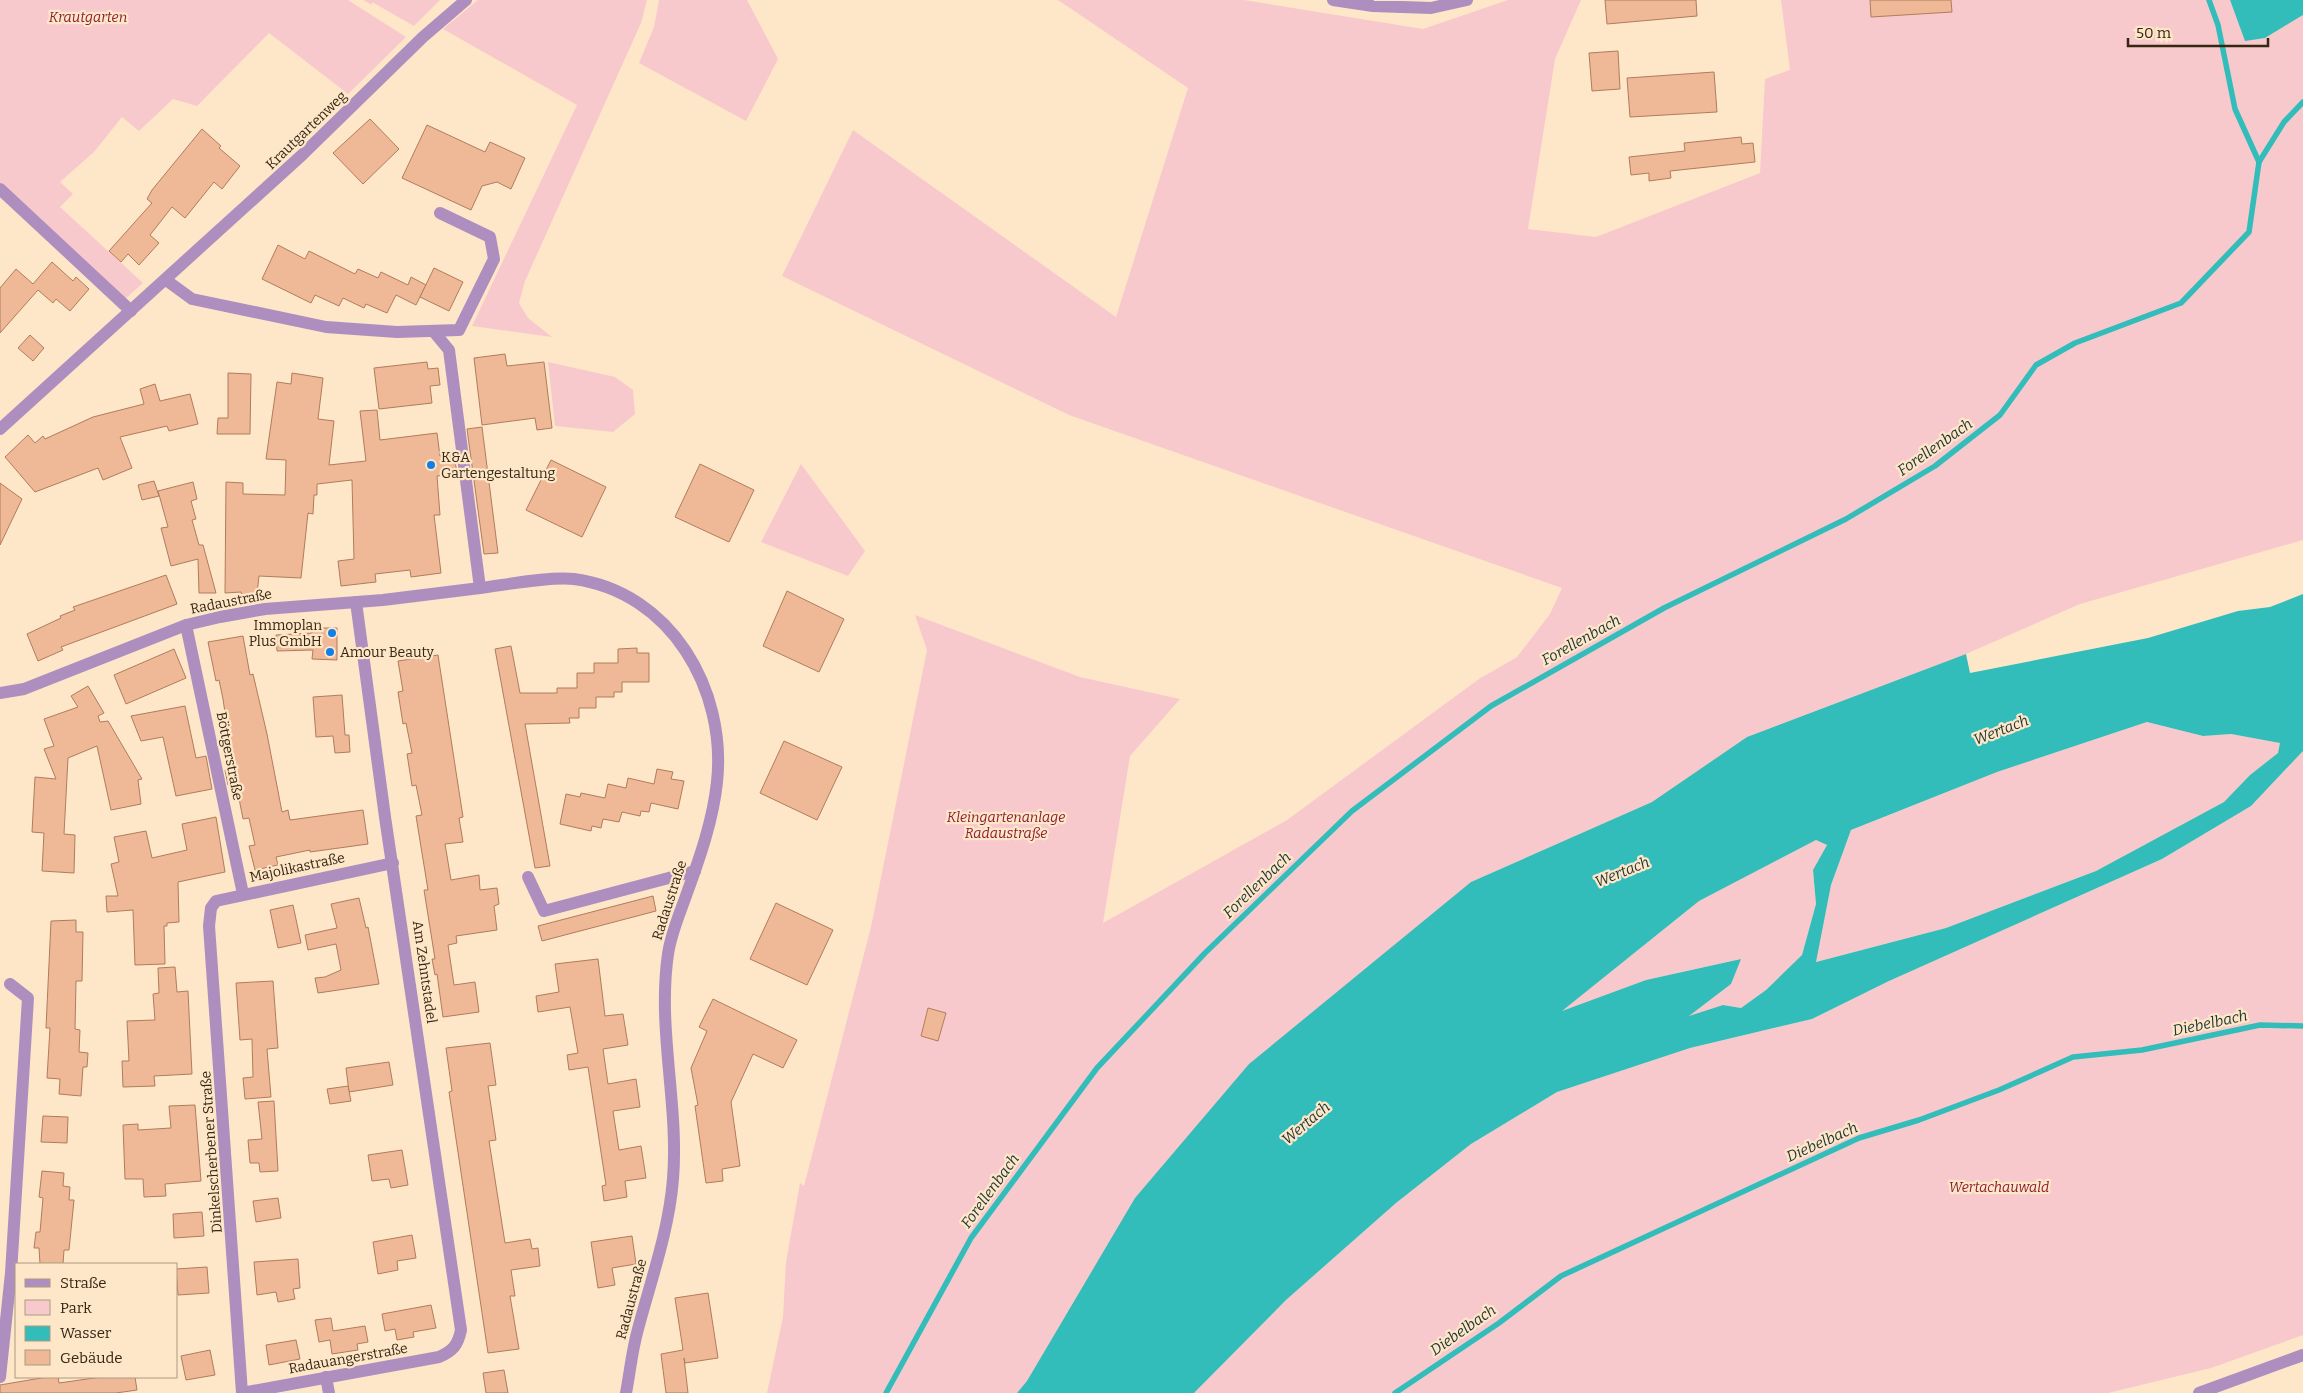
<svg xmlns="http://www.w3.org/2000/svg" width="2303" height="1393" viewBox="0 0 2303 1393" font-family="Bitter,serif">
<rect width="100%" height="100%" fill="#fee6c8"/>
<!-- green -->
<g fill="#f7c9cd">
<polygon points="0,0 348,0 406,37 348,94 269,33 197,106 173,99 139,131 122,117 94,152 60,182 73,194 60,207 143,283 125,299 0,183"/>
<polygon points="363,0 440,0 414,26 372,2 372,5"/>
<polygon points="478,0 647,0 641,23 525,281 519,303 528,318 552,337 472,326 577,105 443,29"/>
<polygon points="659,0 747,0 778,59 746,121 639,63 654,27"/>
<polygon points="1058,0 1244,0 1423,29 1508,0 1581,0 1555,59 1528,229 1596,237 1760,173 1765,79 1790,70 1781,0 2230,0 2246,40 2265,38 2303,15 2303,540 2080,604 1966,654 1747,737 1652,802 1471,882 1017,1393 767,1393 783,1317 786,1262 800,1183 804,1186 871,927 927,650 915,615 1080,677 1180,699 1130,756 1103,923 1287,820 1479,679 1517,657 1550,614 1562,588 1069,415 782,276 853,130 1116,317 1188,88"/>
<polygon points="548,362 615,377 633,390 635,414 613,432 555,426"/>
<polygon points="801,464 865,551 848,576 761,542"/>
<polygon points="2147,722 2203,736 2231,734 2281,743 2278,753 2250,775 2224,802 2096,871 1946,928 1815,962 1831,885 1851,830 1997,772"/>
<polygon points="2303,751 2303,1335 2211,1368 2108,1393 1194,1393 1286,1300 1396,1203 1471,1144 1557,1092 1690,1048 1812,1019 1889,981 2162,859 2251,806"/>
<polygon points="1816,840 1827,845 1813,870 1816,904 1802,955 1766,990 1741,1008 1723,1005 1687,1017 1731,984 1740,959 1646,980 1560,1012 1699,901"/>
</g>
<!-- water -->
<g fill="#32bdbb" fill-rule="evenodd">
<polygon points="2230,0 2303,0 2303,15 2265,38 2245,41"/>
<path d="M2303 594V751L2251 806 2162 859 1889 981 1812 1019 1690 1048 1557 1092 1471 1144 1396 1203 1286 1300 1194 1393H1017L1027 1381 1135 1198 1249 1064 1471 882 1652 802 1747 737 1966 654 1970 673 2148 638 2238 611 2270 607ZM2147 722 2203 736 2231 734 2280 743 2278 753 2250 775 2224 802 2096 871 1946 928 1816 962 1831 885 1851 830 1997 772ZM1816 840 1827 845 1813 870 1816 904 1802 955 1766 990 1741 1008 1723 1005 1689 1016 1731 984 1741 959 1646 980 1562 1011 1699 901Z"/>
</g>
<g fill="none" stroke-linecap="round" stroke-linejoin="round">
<!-- stream -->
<g stroke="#32bdbb" stroke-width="5.5">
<polyline points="2259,162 2284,122 2303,102"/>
<polyline points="886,1393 971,1238 1097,1068 1205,953 1352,811 1491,706 1664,608 1846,519 1935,466 2000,415 2036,365 2075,343 2181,303 2249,232 2259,162 2235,109 2218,25 2209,0"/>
<polyline points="1395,1393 1499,1323 1561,1276 1859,1138 1919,1120 1999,1090 2073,1057 2142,1050 2260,1025 2303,1026"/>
</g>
</g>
<!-- building -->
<g fill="#efb896" stroke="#b07d5c">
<polygon points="1605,0 1696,0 1697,16 1607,24"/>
<polygon points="1870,0 1951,0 1952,12 1871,17"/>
<polygon points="1618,51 1620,89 1592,91 1589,53"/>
<polygon points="1714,72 1717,112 1630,117 1627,78"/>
<polygon points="370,119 399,149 363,184 333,153"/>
<polygon points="427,125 485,152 490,142 525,158 511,189 497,182 482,186 471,210 402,178"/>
<polygon points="202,129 221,146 219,148 240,166 222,189 214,182 185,218 172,207 150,235 159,243 139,265 128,254 121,262 109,251 152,203 147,199 152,190"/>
<polygon points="1741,137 1742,144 1753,143 1755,162 1670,171 1671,178 1649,181 1649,173 1631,175 1629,157 1685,151 1684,143"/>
<polygon points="278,245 305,259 309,251 355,274 358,269 378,278 381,272 408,285 411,277 426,285 416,305 396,295 387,313 366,304 364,308 343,298 339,306 315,295 311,303 262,279"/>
<polygon points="52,262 73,281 76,277 89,289 70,311 56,299 53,303 38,290 0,333 0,288 16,269 33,284"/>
<polygon points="434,268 463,282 449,311 420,297"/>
<polygon points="30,335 44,348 33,361 18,348"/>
<polygon points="505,354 507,366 544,362 552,428 537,430 535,418 482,425 474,358"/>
<polygon points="427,362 428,369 438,368 440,385 430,386 432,403 379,409 374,368"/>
<polygon points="228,373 251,374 250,434 217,434 218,418 228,418"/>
<polygon points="292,373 323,378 318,419 334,421 329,465 366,461 360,411 377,410 380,440 437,433 440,456 454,454 457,474 437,476 440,515 434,515 441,573 411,577 410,570 375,574 376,582 341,586 338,561 354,559 352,480 317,484 317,495 314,495 313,514 308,513 301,578 259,576 257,594 242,598 241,592 225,593 226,482 243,483 243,494 285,495 286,460 266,459 277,382 291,384"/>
<polygon points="155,384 160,401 190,394 198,424 169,431 167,426 120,437 132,468 103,480 98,468 35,492 5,457 28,435 35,443 43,436 45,439 93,417 144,404 140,389"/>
<polygon points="482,427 498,553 484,554 467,429"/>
<polygon points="551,460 606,487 582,537 526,510"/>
<polygon points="700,464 754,490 729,542 675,517"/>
<polygon points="154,481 159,496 142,500 138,485"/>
<polygon points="193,482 197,499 191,501 196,519 192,520 199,545 203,545 216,593 199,593 198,559 171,566 161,528 168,527 158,491"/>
<polygon points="0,483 22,499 0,545"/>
<polygon points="166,575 177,604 61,647 63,650 38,661 27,634 61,618 60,616 75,610 73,607"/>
<polygon points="787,591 844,619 819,672 763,646"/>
<polygon points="312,628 337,628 337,660 312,659 313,650 277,651 276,635 312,633"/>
<polygon points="243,636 250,675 253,674 267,734 282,812 288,810 290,820 363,810 368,844 310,852 310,850 276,857 278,865 255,870 249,846 255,845 249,818 243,819 236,783 228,785 225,770 231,768 228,752 227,740 229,740 223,699 219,680 216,681 208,642"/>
<polygon points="511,646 520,693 557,693 557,688 577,688 577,673 594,673 594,663 618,663 618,649 637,648 637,653 649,653 649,682 622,682 622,692 614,692 614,697 596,697 596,708 579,708 579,718 569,718 570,723 525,724 550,866 535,868 495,649"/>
<polygon points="174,649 186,678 126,704 114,675"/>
<polygon points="438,655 463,817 459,818 463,842 445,844 451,880 479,875 480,890 497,888 499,904 494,906 497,930 456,936 457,943 448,945 454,985 475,982 479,1012 443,1017 437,974 435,975 432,959 435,959 424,890 428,890 416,816 422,815 416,785 412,786 407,754 412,753 406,723 403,724 398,692 403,691 398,661"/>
<polygon points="88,686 104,713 98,716 100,722 108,721 142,779 138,780 141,804 111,810 97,746 68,758 64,834 75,835 74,873 42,871 44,833 32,832 35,777 56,779 44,749 54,746 44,719 78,707 71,696"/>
<polygon points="342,695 345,735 349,735 350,752 335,753 333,736 316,737 313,697"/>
<polygon points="185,706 196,758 206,756 212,789 176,796 163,737 141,741 131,716"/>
<polygon points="784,741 842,767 817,820 760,793"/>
<polygon points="657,769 673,772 671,779 684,781 678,809 651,803 649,812 641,811 640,816 622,812 619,822 603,819 601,828 592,826 591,831 560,824 566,794 580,797 581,793 605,798 608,784 626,788 628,778 654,784"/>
<polygon points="216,817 225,872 178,882 179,922 167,923 167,926 164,926 165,964 135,965 133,910 107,912 106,896 118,896 111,864 119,862 114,837 146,831 152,858 187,850 182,824"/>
<polygon points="653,896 656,911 542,941 538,926"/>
<polygon points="359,898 366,928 368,927 379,984 318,993 315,978 325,977 341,970 336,944 308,950 305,935 337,928 331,904"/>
<polygon points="776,903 833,930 807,985 750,959"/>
<polygon points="293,905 301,943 278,948 270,910"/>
<polygon points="76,920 76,932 83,932 82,981 76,981 75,1029 80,1030 79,1052 88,1053 87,1067 83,1067 81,1096 59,1094 60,1079 47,1078 50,1028 46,1028 51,921"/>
<polygon points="598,959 605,1016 623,1014 628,1045 603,1049 608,1084 636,1079 640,1107 613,1111 619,1150 641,1146 646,1178 625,1181 627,1197 604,1201 602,1186 606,1185 588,1067 569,1070 567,1055 578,1053 570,1007 538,1012 536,996 559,992 555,964"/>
<polygon points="175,967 177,992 188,991 192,1074 154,1076 155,1086 123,1087 122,1061 129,1061 127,1021 155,1020 153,994 159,993 158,968"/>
<polygon points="273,981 278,1048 267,1049 271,1097 245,1099 243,1078 253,1077 252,1039 240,1040 236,983"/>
<polygon points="713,999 797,1040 783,1068 753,1054 731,1102 740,1166 722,1169 723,1181 706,1183 695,1106 698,1105 691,1068 707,1031 699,1027"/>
<polygon points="928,1008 946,1013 938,1041 921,1036"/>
<polygon points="490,1043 496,1085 488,1086 496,1140 489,1141 505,1243 530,1239 532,1249 538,1248 540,1266 511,1270 515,1296 510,1296 519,1349 488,1353 449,1092 452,1091 446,1048"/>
<polygon points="389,1062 393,1085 349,1092 346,1068"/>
<polygon points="348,1086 351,1101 330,1104 327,1089"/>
<polygon points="274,1101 278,1171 260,1172 259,1163 250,1163 248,1140 262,1139 258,1102"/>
<polygon points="195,1105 201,1181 165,1184 166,1196 144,1197 143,1179 125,1179 123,1125 138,1124 138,1130 171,1128 169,1106"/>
<polygon points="43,1116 68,1117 67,1143 41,1142"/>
<polygon points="402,1150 408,1185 391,1188 389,1179 372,1181 368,1155"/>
<polygon points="42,1171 64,1173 63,1186 70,1187 69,1200 74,1200 69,1250 64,1250 63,1264 40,1264 39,1248 34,1248 36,1232 40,1232 43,1198 39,1197"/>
<polygon points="278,1198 281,1218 256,1222 253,1201"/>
<polygon points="202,1212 204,1236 174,1238 173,1214"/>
<polygon points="412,1235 416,1258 397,1261 398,1270 378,1274 373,1242"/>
<polygon points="632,1236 636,1264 612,1268 615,1285 598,1288 591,1242"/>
<polygon points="298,1259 300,1288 293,1289 295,1299 278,1302 276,1292 257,1295 254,1262"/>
<polygon points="207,1267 209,1293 178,1295 176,1269"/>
<polygon points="708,1293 718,1358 685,1363 684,1358 688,1393 666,1393 661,1354 683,1350 675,1298"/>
<polygon points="431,1305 436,1328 413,1332 414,1337 397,1340 395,1329 385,1331 382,1314"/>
<polygon points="331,1318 333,1331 365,1326 368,1342 357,1344 358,1350 332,1354 330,1340 319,1342 315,1320"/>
<polygon points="296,1340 300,1359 269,1365 266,1345"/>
<polygon points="210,1350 215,1375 186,1380 181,1356"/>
<polygon points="504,1370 508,1393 486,1393 483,1373"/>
<polygon points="47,1377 58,1377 59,1383 101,1377 135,1377 137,1390 116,1393 0,1393 0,1385"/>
</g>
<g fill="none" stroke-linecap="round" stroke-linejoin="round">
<!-- minor -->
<g stroke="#ad8ebe" stroke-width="12">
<polyline points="1333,0 1373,6 1431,8 1467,0"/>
<polyline points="0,189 131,311"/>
<polyline points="166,280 192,299 326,327 397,332 459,330 494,259 490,237 440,213"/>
<path d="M434 332 449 350 480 588C505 585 550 576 574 579 671 592 727 690 717 782 713 820 700 857 687 893 680 913 671 933 668 954 657 1029 679 1104 673 1179 669 1230 651 1280 638 1329 632 1350 630 1372 626 1393"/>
<polyline points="0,429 302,155 423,37 466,0"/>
<polyline points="186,625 243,894"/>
<polyline points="0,693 24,689 186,625 220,617 265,609 383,600 480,588"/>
<polyline points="528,877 544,911 695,871"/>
<polyline points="0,1377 11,1273 28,998 10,984"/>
<polyline points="326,1377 329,1393"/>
<path d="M242 1393 439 1357C453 1351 458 1345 461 1330L385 817 356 602"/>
<polyline points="242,1393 209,926 211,908 216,901 393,863"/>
<polyline points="2199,1393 2303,1355"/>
</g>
</g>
<!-- markers -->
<g fill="#1080e7" stroke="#fee6c8" stroke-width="2">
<circle cx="431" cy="465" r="5"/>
<circle cx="332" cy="633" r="5"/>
<circle cx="330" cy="652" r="5"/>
</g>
<g text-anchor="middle" stroke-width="4.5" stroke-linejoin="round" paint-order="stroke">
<!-- park labels -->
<g font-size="14" font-style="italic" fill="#8b1e37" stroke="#fee6c8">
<text x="88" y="22">Krautgarten</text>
<text x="1006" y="822">Kleingartenanlage<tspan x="1006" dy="16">Radaustraße</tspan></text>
<text x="1999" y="1192">Wertachauwald</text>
</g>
<!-- street labels -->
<g font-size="14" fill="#362713" stroke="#fee6c8">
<text transform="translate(306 130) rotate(-44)" y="5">Krautgartenweg</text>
<text transform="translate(231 601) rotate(-11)" y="5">Radaustraße</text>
<text transform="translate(230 756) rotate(79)" y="5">Böttgerstraße</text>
<text transform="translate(297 867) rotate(-12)" y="5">Majolikastraße</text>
<text transform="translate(669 900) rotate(-72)" y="5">Radaustraße</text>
<text transform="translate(425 972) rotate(82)" y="5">Am Zehntstadel</text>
<text transform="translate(211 1152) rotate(-94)" y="5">Dinkelscherbener Straße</text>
<text transform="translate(631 1299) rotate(-75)" y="5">Radaustraße</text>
<text transform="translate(348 1358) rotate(-10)" y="5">Radauangerstraße</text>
</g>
<!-- poi labels -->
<g font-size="14" fill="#362713" stroke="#fee6c8" text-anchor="start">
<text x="441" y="462">K&amp;A<tspan x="441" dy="16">Gartengestaltung</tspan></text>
<text x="322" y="630" text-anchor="end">Immoplan<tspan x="322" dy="16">Plus GmbH</tspan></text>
<text x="340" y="657">Amour Beauty</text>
</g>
<!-- water labels -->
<g font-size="15" font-style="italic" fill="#1d3433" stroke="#fee6c8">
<text transform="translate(1935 447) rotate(-35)" y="5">Forellenbach</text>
<text transform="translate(1581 640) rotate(-29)" y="5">Forellenbach</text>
<text transform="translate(2001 730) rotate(-21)" y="5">Wertach</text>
<text transform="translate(1622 872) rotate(-22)" y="5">Wertach</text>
<text transform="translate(1257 885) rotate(-44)" y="5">Forellenbach</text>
<text transform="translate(2210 1023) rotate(-12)" y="5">Diebelbach</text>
<text transform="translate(1306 1123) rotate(-40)" y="5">Wertach</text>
<text transform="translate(1822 1142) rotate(-24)" y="5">Diebelbach</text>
<text transform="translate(990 1191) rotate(-54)" y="5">Forellenbach</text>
<text transform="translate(1463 1330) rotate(-35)" y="5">Diebelbach</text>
</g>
</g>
<!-- legend -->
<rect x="15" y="1263" width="162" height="115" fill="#fee6c8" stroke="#ae9a80"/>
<rect x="25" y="1279" width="25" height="8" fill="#ad8ebe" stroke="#ae9a80"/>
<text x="60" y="1288" font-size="15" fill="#362713">Straße</text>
<rect x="25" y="1300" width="25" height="15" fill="#f7c9cd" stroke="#ae9a80"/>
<text x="60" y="1313" font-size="15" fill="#362713">Park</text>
<rect x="25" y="1326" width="25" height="15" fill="#32bdbb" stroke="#ae9a80"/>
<text x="60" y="1338" font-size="15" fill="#362713">Wasser</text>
<rect x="25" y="1350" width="25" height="15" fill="#efb896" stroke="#ae9a80"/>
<text x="60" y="1363" font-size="15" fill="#362713">Gebäude</text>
<!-- scale -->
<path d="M2128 38v8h140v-8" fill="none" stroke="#362713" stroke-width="2.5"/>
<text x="2136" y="38" font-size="15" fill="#362713" stroke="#fee6c8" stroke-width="4" paint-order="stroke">50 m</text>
</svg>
